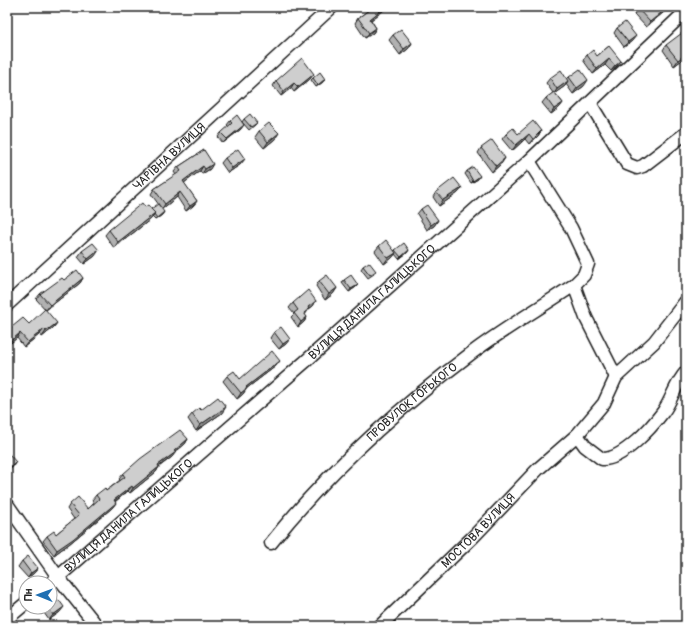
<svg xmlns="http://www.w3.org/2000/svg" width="693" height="633" viewBox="0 0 693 633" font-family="Pangolin,sans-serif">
<rect width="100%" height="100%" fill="#fff"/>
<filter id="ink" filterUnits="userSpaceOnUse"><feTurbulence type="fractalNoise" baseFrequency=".025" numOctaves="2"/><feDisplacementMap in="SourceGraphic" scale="8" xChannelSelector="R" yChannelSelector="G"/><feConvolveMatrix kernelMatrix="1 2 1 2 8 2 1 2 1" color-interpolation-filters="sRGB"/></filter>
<g filter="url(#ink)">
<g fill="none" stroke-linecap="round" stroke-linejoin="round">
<!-- minor casing -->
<g stroke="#1c1c1c" stroke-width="15">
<g id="minor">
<polyline points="590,103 627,164 637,168 643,166 686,133"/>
<polyline points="574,285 586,318 616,377"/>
<path id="s1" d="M7 305 332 7"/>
<polyline points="577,435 604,403 616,377 654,342 686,301"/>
<polyline points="7,504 58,577 97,626"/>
<path id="s2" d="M271 543C328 471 400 407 473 352 505 328 540 308 574 285L584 275 588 264 571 228 529 161"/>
<path id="s3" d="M50 584 306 361 529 161 686 11"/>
<polyline points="7,619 26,603"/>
<path id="s4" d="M380 626 473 537 538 469 577 435 585 446 602 459C622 460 651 428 663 412 672 400 675 384 686 372"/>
</g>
</g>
<!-- minor -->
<use href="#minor" stroke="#fff" stroke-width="12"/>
</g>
<!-- wall -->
<g fill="#b1b1b1" stroke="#1c1c1c">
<polygon points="370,7 388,7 371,20 376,28 373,33 365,38 355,23 358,18 371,8"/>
<polygon points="640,7 670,7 646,27 634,14"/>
<polygon points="617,28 632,41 624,47 614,33"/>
<polygon points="393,35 412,43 408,49 400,55 389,40"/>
<polygon points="666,45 686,57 674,66 663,50"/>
<polygon points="609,46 617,66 611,71 605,65 593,74 583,60 587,55 597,56"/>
<polygon points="569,77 584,86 573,94 566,84 565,86 555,93 563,103 559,108 551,114 542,103 546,98 553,93 546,83 550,78 567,79"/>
<polygon points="313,78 323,82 316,87 311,80"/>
<polygon points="310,79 294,92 291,88 281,96 273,86 276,81"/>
<polygon points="244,119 257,123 255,125 249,130 242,122"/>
<polygon points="230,121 241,129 223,143 218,137 221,133 229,127 227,125"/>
<polygon points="259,131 275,139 264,148 255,137"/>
<polygon points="541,131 538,136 529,144 525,139 512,151 502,139 506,134 518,134"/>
<polygon points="481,148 505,158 501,164 492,172 478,153"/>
<polygon points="204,150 210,169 202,174 200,171 184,183 197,201 193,206 186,211 177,197 162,209 151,194 154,189 176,175 174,172 178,167"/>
<polygon points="225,158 241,164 228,173 221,163"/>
<polygon points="467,171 478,179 471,183 465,174"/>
<polygon points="462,188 458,193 439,206 433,197 436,192"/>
<polygon points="145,207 164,212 162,215 155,220 152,217 151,219 114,248 105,235 109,230"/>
<polygon points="421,209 438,220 434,226 427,230 417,214"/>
<polygon points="379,246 394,251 395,250 409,250 407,253 399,259 395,254 392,258 384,264 375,251"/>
<polygon points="82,251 95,256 84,264 78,257"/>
<polygon points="363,266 374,274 368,278 361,269"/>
<polygon points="83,278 80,283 46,310 36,299 40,294 64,280"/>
<polygon points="344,280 356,287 349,292 342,283"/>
<polygon points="319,281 337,288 333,294 325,300 316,286"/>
<polygon points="316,301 313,306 309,309 305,315 307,317 304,322 298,327 291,317 294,314 289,308 293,303"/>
<polygon points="57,323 53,328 42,337 40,334 24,347 17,338 7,346 7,331 29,324"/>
<polygon points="274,332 286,344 279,349 270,338"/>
<polygon points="276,366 247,388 243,394 237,399 223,381 227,376 240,379"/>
<polygon points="201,410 222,413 196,431 188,419 192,414"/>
<polygon points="188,439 185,444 175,452 172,457 159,467 156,472 130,493 128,491 115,502 116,503 112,508 69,544 54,555 43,541 47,536 56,534 74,519 67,509 70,504 88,509 94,503 92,500 96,495 106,491 120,480 119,479 123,474"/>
<polygon points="22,561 38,568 34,573 28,578 18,567"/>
<polygon points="48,607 60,612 49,620 44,613"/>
</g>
<!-- shaded-wall -->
<g fill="#909090" stroke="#1c1c1c">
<polygon points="385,7 388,7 366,24 370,19"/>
<polygon points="668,7 670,7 646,27 650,22"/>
<polygon points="376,28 373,33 365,38 369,33"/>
<polygon points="636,36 632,41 624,47 628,42"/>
<polygon points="412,43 408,49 400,55 404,49"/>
<polygon points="686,54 686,57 674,66 678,60"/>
<polygon points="609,59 605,65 593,74 597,69"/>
<polygon points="621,61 617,66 611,71 615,66"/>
<polygon points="314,74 310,79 294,92 298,87"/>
<polygon points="325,79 323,82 316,87 318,85"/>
<polygon points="588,80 584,86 573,94 577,88"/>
<polygon points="568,81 565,86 554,94 557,89"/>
<polygon points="294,83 291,88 281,96 284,91"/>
<polygon points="563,103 559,108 551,114 554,109"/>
<polygon points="244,125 241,129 223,143 227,139"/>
<polygon points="541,131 538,136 529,144 533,139"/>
<polygon points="279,133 275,139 264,148 268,142"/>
<polygon points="529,134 525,139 512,151 516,145"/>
<polygon points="505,158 501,164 492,172 496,166"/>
<polygon points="245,159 241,164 228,173 232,168"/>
<polygon points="213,164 210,169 202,174 205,169"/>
<polygon points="203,166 200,171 180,186 183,181"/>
<polygon points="480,176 478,179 471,183 473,181"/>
<polygon points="462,188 458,193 439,206 443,200"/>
<polygon points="180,192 177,197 162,209 165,204"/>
<polygon points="197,201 193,206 186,211 190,206"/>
<polygon points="164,212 162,215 155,220 157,218"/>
<polygon points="155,213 151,219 114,248 118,242"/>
<polygon points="438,220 434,226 427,230 431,225"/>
<polygon points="99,250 95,256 84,264 88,259"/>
<polygon points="409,250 407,253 399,259 401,257"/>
<polygon points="396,253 392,258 384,264 388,258"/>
<polygon points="83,278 80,283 46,310 50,305"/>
<polygon points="358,285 356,287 349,292 351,289"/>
<polygon points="337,288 333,294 325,300 329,294"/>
<polygon points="316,301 313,306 304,312 308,307"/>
<polygon points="307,317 304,322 298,327 301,322"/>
<polygon points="57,323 53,328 42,337 46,331"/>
<polygon points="44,329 40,334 24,347 28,342"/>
<polygon points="20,333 17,338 7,346 7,344"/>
<polygon points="290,339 286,344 279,349 283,344"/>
<polygon points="280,361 276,366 242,392 246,387"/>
<polygon points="247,388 243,394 237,399 241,393"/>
<polygon points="226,407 222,413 196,431 200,425"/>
<polygon points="188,439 185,444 171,456 174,451"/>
<polygon points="176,452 172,457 154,470 158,465"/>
<polygon points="16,462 12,468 7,473 7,471"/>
<polygon points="159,467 156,472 130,493 133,488"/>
<polygon points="132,486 128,491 110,505 114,500"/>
<polygon points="116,503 112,508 69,544 54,555 57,550"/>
<polygon points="38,568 34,573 28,578 31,573"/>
<polygon points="64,607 60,612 49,620 53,615"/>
</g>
<!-- building -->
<g fill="#cecece" stroke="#1c1c1c">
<polygon points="373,7 385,7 370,19 376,28 369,33 358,18"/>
<polygon points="640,7 668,7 650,22 638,9"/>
<polygon points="625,22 636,36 628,42 617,28"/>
<polygon points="401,29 412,43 404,49 393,35"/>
<polygon points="682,33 686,39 686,54 678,60 666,45"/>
<polygon points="609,46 621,61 615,66 609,59 597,69 587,55 593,50 597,56"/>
<polygon points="302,58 314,74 298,87 294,83 284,91 276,81"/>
<polygon points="580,69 588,80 577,88 569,77"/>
<polygon points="561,70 568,81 557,89 550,78"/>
<polygon points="320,72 325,79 318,85 313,78"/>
<polygon points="554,92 563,103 554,109 546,98"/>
<polygon points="250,114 257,123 251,127 244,119"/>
<polygon points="237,115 244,125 227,139 221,133 232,123 230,121"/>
<polygon points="533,121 541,131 533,139 529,134 516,145 506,134 513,128 518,134"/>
<polygon points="269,123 279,133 268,142 259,131"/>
<polygon points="492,140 505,158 496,166 481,148"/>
<polygon points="238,149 245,159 232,168 225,158"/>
<polygon points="204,150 213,164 205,169 203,166 183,181 197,201 190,206 180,192 165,204 154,189 181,171 178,167"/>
<polygon points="473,167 480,176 473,181 467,171"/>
<polygon points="454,178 462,188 443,200 436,192"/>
<polygon points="142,203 145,207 148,205 155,213 118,242 109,230"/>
<polygon points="158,204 164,212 157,218 154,214 155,213 151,209"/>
<polygon points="427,205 438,220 431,225 421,209"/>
<polygon points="386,240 396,253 388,258 379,246"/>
<polygon points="93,243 99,250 88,259 82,251"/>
<polygon points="404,243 409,250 401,257 395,250"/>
<polygon points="369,262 376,271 370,275 363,266"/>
<polygon points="77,270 83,278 50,305 40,294 62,278 64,280"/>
<polygon points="327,275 337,288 329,294 319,281"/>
<polygon points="351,275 358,285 351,289 344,280"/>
<polygon points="308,290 316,301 308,307 309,309 304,313 307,317 301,322 294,313 298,310 293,303"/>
<polygon points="45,309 57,323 46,331 44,329 28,342 20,333 7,344 7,331 23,318 29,324"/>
<polygon points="281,327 290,339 283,344 274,332"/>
<polygon points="272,351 280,361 246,387 247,388 241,393 227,376 234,371 240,379"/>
<polygon points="218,397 226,407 200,425 192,414 199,408 201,410"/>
<polygon points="180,430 188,439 174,451 176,452 158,465 159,467 133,488 132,486 114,500 116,503 73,539 57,550 47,536 54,531 56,534 79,515 70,504 78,497 88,509 99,499 96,495 105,488 106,491 125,477 123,474 140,459"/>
<polygon points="9,454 16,462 7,471 7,456"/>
<polygon points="28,556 38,568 31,573 22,561"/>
<polygon points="7,589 10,593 7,595"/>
<polygon points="59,600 64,607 53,615 48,607 50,607 50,606"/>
</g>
</g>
<g text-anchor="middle" stroke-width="3" stroke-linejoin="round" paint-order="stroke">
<!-- street labels -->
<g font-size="12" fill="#1c1c1c" stroke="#fff">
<text dy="4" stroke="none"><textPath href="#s1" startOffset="220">ЧАРІВНА ВУЛИЦЯ</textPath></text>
<text dy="4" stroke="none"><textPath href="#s3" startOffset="428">ВУЛИЦЯ ДАНИЛА ГАЛИЦЬКОГО</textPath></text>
<text dy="4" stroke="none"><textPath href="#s2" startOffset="200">ПРОВУЛОК ГОРЬКОГО</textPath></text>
<text dy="4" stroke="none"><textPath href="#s3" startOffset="104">ВУЛИЦЯ ДАНИЛА ГАЛИЦЬКОГО</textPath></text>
<text dy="4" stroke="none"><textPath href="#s4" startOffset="137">МОСТОВА ВУЛИЦЯ</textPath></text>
</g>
</g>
<!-- margin -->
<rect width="693" height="633" fill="none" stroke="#fff" stroke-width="24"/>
<rect x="12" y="12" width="669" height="609" fill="none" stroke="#1c1c1c" stroke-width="1.5" filter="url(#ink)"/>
<!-- north arrow -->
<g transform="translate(38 595) rotate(271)"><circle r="19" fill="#ffffff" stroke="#a4a4a4"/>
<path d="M0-3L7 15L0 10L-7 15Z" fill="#1f6fb2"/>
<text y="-6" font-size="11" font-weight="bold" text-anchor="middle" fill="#1c1c1c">Пн</text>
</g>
</svg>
